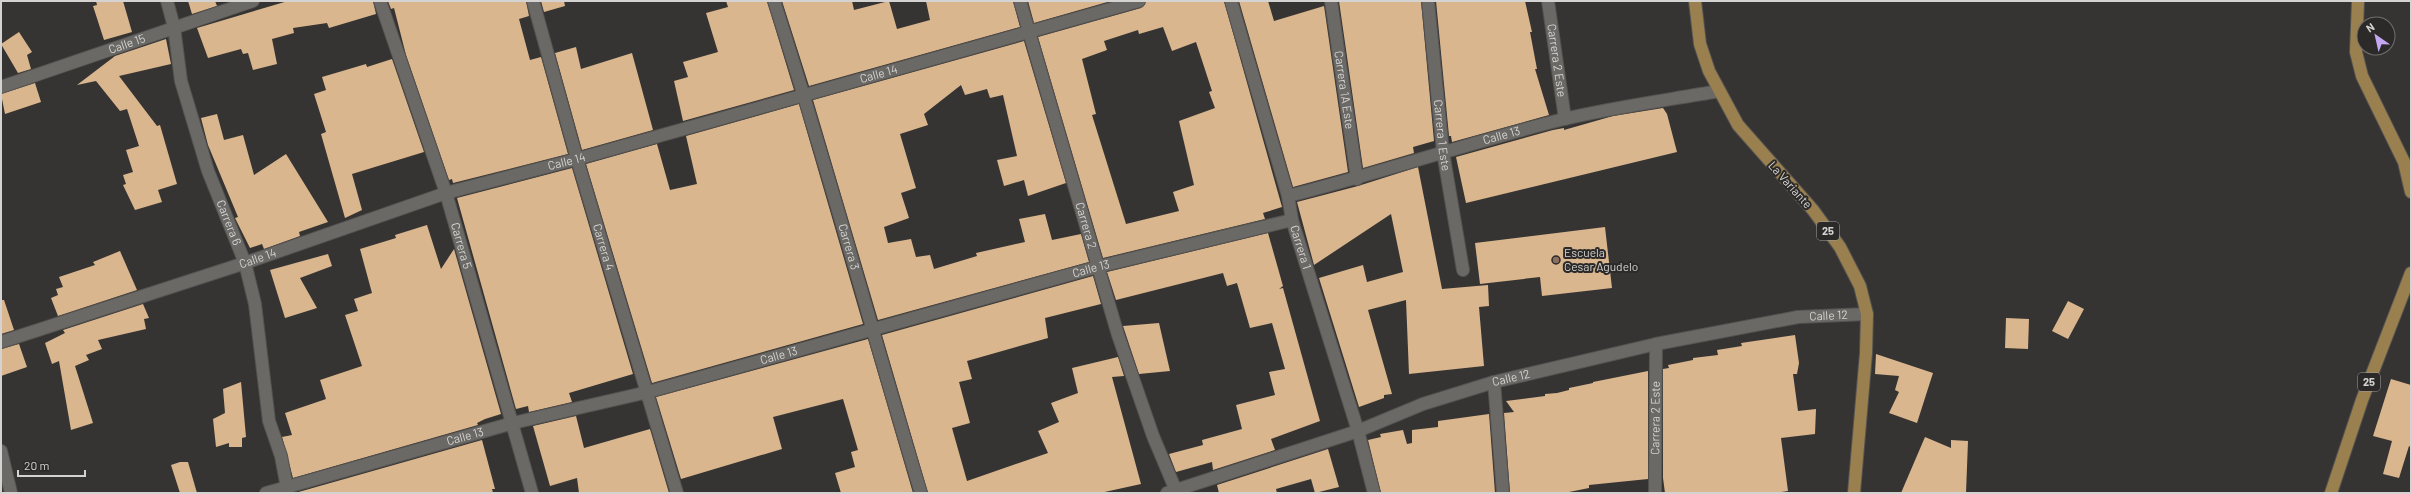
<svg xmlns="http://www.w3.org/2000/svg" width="2412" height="494" viewBox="0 0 2412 494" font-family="Barlow,sans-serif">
<rect width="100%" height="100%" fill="#363432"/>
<!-- building -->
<g fill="#d9b68e" fill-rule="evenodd">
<polygon points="96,1 123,1 132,32 104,40 93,6 97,5"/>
<polygon points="188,1 215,1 217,6 192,14"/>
<polygon points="288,1 373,1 376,14 329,28 327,23 293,28 294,33 272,39 277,64 253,70 248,53 243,54 241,49 208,58 197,28"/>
<polygon points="388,1 526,1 529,16 519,19 530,60 541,57 568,154 453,183 452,179 449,180 406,55 394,8 391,9"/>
<polygon points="541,1 564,1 565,6 544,12"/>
<polygon points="726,1 767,1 794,90 683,121 674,81 688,77 683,62 718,52 706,13 728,7"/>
<polygon points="782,1 852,1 854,10 889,1 897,29 930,20 926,1 1013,1 1020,27 809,86"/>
<polygon points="1028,1 1111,1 1034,23"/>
<path d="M1146 1H1224L1282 207 1263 213 1265 219 1103 258 1038 37 1141 8ZM1163 27 1172 51 1196 42 1212 91 1209 92 1215 108 1179 121 1194 185 1173 192 1179 211 1126 224 1092 115 1096 114 1082 59 1107 50 1104 41 1138 30 1139 34Z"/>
<polygon points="1239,1 1268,1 1274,21 1324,6 1348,172 1293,187"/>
<polygon points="1339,1 1421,1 1434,141 1413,147 1414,153 1363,168"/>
<polygon points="1436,1 1525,1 1532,32 1530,32 1537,69 1535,69 1549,115 1452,142 1451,136 1449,136"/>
<polygon points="19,32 32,52 27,55 31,69 18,73 1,44"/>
<polygon points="166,39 171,64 119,76 157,126 160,125 177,184 158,190 162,202 135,210 123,185 126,184 123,175 133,172 126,150 139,146 127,109 120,111 96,81 77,85 115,56"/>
<polygon points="1024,41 1066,183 1028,196 1024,180 1004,186 997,160 1017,156 1003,95 990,98 987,89 965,95 961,85 924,114 928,125 900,134 916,188 901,193 909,218 884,227 888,243 911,239 916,257 930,255 934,269 977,256 976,253 1025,242 1019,219 1045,214 1052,240 1081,234 1089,262 878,320 813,100"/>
<polygon points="576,47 581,69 632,53 653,130 582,150 555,53"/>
<polygon points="392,59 424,152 352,174 362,210 345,218 321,134 326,132 314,94 326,90 322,77 366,64 367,67"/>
<polygon points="35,83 41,102 5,114 1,94"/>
<polygon points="799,104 863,324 652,383 586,164 657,144 670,190 697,184 686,136"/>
<polygon points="1663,108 1667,114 1677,152 1466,203 1456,157 1553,130 1564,128 1564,130 1613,116"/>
<polygon points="217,114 224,140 243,135 254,175 286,154 328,222 299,232 300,236 264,249 262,244 250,248 235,218 238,217 208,145 201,118"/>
<polygon points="1418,167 1442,289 1488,285 1489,306 1479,307 1484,366 1409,374 1406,300 1368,310 1392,394 1384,395 1384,398 1359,407 1319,278 1363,265 1367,282 1403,272 1391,214 1314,265 1297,202 1358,186"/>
<polygon points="572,168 633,374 569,393 572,402 529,412 528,406 516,409 457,198"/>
<polygon points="427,225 441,269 454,249 501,414 485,419 477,423 478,425 293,478 282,437 292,435 285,413 326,399 320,380 362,366 345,315 358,311 354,299 372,293 360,249 396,238 395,235"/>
<polygon points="1605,227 1612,288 1542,296 1540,277 1480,284 1475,243"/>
<polygon points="1268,233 1283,286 1279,289 1283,288 1320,421 1271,439 1275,450 1213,470 1212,462 1176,472 1169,454 1203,445 1202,440 1242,429 1236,405 1275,395 1269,372 1285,369 1272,323 1250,328 1237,283 1227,286 1223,273 1116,300 1107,272"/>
<polygon points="120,251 137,290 58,316 51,298 58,295 56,289 63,287 59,277 95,265 93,262"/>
<polygon points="328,254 332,266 300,278 317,308 285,318 270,270"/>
<polygon points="1093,276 1101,304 1045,318 1048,338 967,361 972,379 959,382 970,423 952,428 967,481 1048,453 1038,431 1059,422 1051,403 1078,393 1072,368 1118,357 1124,376 1112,377 1141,484 1100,493 928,493 882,335"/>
<polygon points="1,300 4,300 14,330 1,334"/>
<polygon points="2068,301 2084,309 2068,339 2052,331"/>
<polygon points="143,304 149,318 144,319 146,329 98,340 102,349 86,355 89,360 75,366 93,423 71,430 59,361 52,364 45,343 65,333 63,330"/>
<polygon points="2006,318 2029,319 2028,349 2005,348"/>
<polygon points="1159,323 1170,371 1139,374 1123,326"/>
<polygon points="1795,335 1799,363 1797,374 1793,374 1798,411 1816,409 1815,434 1781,438 1788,491 1774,493 1665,493 1663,478 1663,369 1669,368 1668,365 1693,360 1693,358 1718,355 1717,350 1742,346 1741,343"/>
<polygon points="868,339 913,493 841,493 835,473 855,467 851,452 858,450 843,399 773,417 782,449 681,479 656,397"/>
<polygon points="19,344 27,367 1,376 1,349"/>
<polygon points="1876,354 1933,373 1917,423 1889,413 1899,392 1895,390 1899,376 1875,374"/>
<polygon points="1648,371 1648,479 1589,485 1589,488 1564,493 1510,493 1504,413 1514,412 1506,401 1545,396 1545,394 1557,393 1569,390 1569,388 1593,383 1593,382"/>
<polygon points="2391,379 2411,385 2411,447 2409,446 2399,478 2383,474 2392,441 2373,436"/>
<polygon points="241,382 246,437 242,438 242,447 229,447 229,443 216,447 213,419 225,413 223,389"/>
<polygon points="1489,414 1495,493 1381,493 1368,440 1381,437 1380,434 1403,430 1407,444 1412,443 1412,430 1438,427 1438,421"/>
<polygon points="576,416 584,448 650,429 669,493 579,493 577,478 550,486 533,426"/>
<polygon points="1925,437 1951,448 1951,440 1968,441 1966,493 1901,493"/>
<polygon points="482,440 495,489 492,489 493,493 295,493"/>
<polygon points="1328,449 1339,487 1315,493 1311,479 1276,489 1277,493 1219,493 1217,485"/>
<polygon points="180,462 188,462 197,493 180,493 171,465"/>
</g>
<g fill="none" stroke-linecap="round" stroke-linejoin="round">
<!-- street casing -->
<g stroke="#555351" stroke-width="14">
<g id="street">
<path id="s1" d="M167 1 174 27 181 81 208 171 245 263 255 304 269 421 281 456 288 493"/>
<path id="s2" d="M774 1C827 164 871 329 921 493"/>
<path id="s3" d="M1020 1 1118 335 1153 436 1177 493"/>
<path id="s4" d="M1231 1 1288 196 1292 220 1358 431 1374 493"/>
<path id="s5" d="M1331 1 1357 179"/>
<path id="s6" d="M1428 1 1443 152 1463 270"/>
<path id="s7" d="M1548 1 1565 119"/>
<path id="s8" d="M1 87 253 1"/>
<path id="s9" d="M1288 196C1380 173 1471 142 1564 119 1615 107 1668 100 1719 91"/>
<path id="s10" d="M1 342 245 263 446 193 577 159 1139 1"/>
<polyline points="1494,382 1503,493"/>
<polyline points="1,451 11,493"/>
<path id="s11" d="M266 493 513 423 648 392 1097 267 1292 220"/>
<path id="s12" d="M1167 493 1358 431 1423 404 1494 382 1656 344 1798 317 1867 314"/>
<path id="s13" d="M1655 493 1656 344"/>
</g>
</g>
<!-- secondary casing -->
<g stroke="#555351" stroke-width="14">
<g id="secondary">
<path id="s14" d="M380 1 446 193 532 493"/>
<path id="s15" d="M533 1 577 159 677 493"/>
</g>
</g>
<!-- primary casing -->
<g stroke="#555351" stroke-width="14">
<g id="primary">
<polyline points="1695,1 1700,44 1709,71 1738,125 1813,210 1840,247 1860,286 1867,314 1866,353 1854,493"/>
<polyline points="2358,1 2356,52 2362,76 2404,162 2411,192"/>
<polyline points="2331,493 2362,400 2411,273"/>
</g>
</g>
<!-- street -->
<use href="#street" stroke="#6b6966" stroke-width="12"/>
<!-- secondary -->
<use href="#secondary" stroke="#6b6966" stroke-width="12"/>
<!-- primary -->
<use href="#primary" stroke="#9a804f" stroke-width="12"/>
</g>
<!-- markers -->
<circle fill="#8d6e63" stroke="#2c2a28" stroke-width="1.5" cx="1556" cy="260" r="4"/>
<g text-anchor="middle" stroke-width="4" stroke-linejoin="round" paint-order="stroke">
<!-- shield labels -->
<g fill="#2c2a28" stroke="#a2a09e" stroke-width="1">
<rect x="1817" y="222" width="22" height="18" rx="3"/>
<rect x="2358" y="373" width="22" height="18" rx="3"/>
</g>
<g font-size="11" font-weight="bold" fill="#d4d3d1">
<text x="1828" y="235">25</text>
<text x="2369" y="386">25</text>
</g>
<!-- street labels -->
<g font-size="12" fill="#d4d3d1" stroke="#2c2a28">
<text dy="4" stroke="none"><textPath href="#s8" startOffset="133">Calle 15</textPath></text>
<text dy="4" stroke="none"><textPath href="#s7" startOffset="60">Carrera 2 Este</textPath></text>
<text dy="4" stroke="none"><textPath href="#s10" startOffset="918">Calle 14</textPath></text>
<text dy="4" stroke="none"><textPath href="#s5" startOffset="90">Carrera 1A Este</textPath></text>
<text dy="4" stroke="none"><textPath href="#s6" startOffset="135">Carrera 1 Este</textPath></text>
<text dy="4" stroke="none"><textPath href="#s9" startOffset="222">Calle 13</textPath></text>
<text dy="4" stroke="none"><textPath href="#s10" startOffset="594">Calle 14</textPath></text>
<text transform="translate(1790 185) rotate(48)" y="4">La Variante</text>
<text dy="4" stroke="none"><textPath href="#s1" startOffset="231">Carrera 6</textPath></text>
<text dy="4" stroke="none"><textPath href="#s3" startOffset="234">Carrera 2</textPath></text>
<text dy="4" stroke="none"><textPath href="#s14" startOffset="258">Carrera 5</textPath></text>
<text dy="4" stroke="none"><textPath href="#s15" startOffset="256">Carrera 4</textPath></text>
<text dy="4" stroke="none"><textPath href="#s2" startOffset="257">Carrera 3</textPath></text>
<text dy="4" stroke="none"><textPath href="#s4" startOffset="256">Carrera 1</textPath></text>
<text dy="4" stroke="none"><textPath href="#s10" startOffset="270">Calle 14</textPath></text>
<text dy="4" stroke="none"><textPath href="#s11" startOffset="855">Calle 13</textPath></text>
<text dy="4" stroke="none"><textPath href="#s12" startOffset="687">Calle 12</textPath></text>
<text dy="4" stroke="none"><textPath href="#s11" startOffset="531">Calle 13</textPath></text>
<text dy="4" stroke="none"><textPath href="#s12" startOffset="363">Calle 12</textPath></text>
<text dy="4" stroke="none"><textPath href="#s13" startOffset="75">Carrera 2 Este</textPath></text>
<text dy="4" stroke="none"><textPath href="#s11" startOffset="207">Calle 13</textPath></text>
</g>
<!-- poi labels -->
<g font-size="12" fill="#d4d3d1" stroke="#2c2a28" text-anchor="start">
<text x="1564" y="257">Escuela<tspan x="1564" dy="14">Cesar Agudelo</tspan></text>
</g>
</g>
<!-- border -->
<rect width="2412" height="494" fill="none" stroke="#d4d3d1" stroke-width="4"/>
<!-- north arrow -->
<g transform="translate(2376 36) rotate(326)"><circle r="19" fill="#2c2a28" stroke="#6f6e6c"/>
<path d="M0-3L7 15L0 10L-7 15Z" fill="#c3a7f2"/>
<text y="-6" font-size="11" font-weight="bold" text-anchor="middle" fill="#d4d3d1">N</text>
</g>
<!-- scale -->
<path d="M18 470v6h67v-6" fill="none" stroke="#d4d3d1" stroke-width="2"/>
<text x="24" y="470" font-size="12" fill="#d4d3d1" stroke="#2c2a28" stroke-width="3" paint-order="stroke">20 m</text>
</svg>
